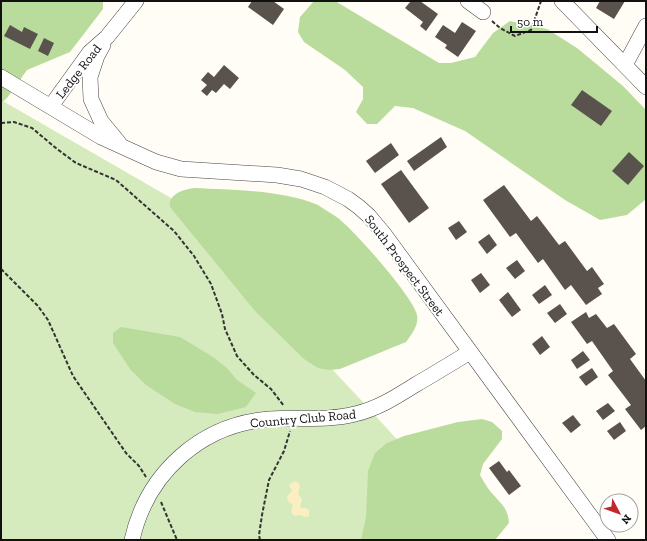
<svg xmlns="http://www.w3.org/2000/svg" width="647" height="541" viewBox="0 0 647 541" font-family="'Zilla Slab',serif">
<rect width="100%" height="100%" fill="#fffdf5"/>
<!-- green -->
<polygon fill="#d5ebbd" points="1,100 171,198 361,400 488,539 487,540 1,540"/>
<!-- forest -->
<g fill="#b9dc9c">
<polygon points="1,1 103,1 103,9 70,52 27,70 7,98 1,103"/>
<polygon points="314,1 335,1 439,63 451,63 475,57 493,33 510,21 547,29 577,48 623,86 646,110 646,199 627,215 600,220 565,200 465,131 413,108 395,106 377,124 367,124 356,112 363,99 363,87 345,70 304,42 298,32 300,17"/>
<path d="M195 188C232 190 283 190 318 205 324 209 332 214 338 218 354 230 414 298 417 315 419 325 412 334 406 342L340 369 330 370 318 368 304 359 255 311 170 207C168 194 184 189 195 188Z"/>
<polygon points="121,327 180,337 213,357 227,368 237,380 256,393 246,407 218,414 195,412 175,404 146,385 130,369 113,343 113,333"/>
<path d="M482 419 492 422 502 431V439L483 464 480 475C483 480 486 486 490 491 500 503 508 507 509 523L495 540H361L366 517 368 471 375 453 387 443 404 436 458 422Z"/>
</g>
<!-- sand -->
<polygon fill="#fbeec1" points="295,481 298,482 300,486 298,494 302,499 300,508 305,508 309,510 309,516 305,517 300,515 295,516 292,514 291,511 293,505 288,501 287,496 292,491 289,485"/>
<!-- building -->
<g fill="#5a524d">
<polygon points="252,1 268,2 273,1 284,9 273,25 248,7"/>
<polygon points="411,1 420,1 438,14 426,31 420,26 423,22 405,8"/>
<polygon points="600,1 625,1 614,19 596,8"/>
<polygon points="462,22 476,31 458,57 445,48 447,45 435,37 443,25 455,33"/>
<polygon points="10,25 22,32 24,27 38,34 30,49 4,36"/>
<polygon points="44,38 54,43 48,56 38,51"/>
<polygon points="224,65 239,78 230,89 224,84 216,93 212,90 207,96 201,91 207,85 201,80 208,72 214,77"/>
<polygon points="582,90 612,111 601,126 571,105"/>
<polygon points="441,137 447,147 414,171 407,161"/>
<polygon points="391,143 399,155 375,173 366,161"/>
<polygon points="629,152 644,166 628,185 612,171"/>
<polygon points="401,170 429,208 409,223 381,184"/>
<polygon points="504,185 531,221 537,216 559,245 565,241 587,271 592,267 604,284 598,288 602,294 586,305 571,285 565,290 543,259 538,263 516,233 510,237 483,200"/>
<polygon points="459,221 467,232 456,240 448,228"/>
<polygon points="489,234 497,245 487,254 478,242"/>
<polygon points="517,260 525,271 515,279 506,268"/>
<polygon points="481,273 490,285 480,293 471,280"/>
<polygon points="545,285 552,295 539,304 532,295"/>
<polygon points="508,292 521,310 512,317 499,300"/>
<polygon points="560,304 567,314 555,323 547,313"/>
<polygon points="586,312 589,318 596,314 607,328 614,324 636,354 630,359 646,381 646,426 641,430 625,409 631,405 608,375 613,371 592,341 587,344 571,322"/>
<polygon points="542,336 550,347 540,355 532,344"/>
<polygon points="583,351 590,360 577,369 571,360"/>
<polygon points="592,368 598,377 586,386 579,377"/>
<polygon points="608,403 615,411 603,420 596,411"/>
<polygon points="573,415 581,425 571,433 562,423"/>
<polygon points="620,422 626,431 614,440 607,431"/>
<polygon points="499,461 507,472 509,470 521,486 509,495 489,468"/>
</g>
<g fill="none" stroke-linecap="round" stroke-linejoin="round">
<!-- minor casing -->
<g stroke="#444" stroke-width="16">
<g id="minor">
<polyline points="468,1 483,12"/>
<polyline points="562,1 646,87"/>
<polyline points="103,45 97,56 90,77 91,99 101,121 119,143"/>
<polyline points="625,65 646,26"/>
<polyline points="1,77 101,137 156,162 181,169 277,175 301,179 325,187 348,199 359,207 369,216 384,234 608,540"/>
<polyline points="51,106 90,52 107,37 136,1"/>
<path d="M132 540C147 473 201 424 270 419 298 417 328 421 355 414 377 409 396 397 415 385 434 374 452 363 470 352"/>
</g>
</g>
<!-- path -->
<g stroke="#333" stroke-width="2" stroke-dasharray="4 2" stroke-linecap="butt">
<polyline points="492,21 500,28 515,36 531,30 541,1"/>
<polyline points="1,123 14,122 32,128 57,149 76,163 116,180 174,231 194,256 211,284 222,314 225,329 237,356 254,375 271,389 284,406"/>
<polyline points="1,269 38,306 48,320 73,376 126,453 139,466 146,477"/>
<polyline points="161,502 177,540"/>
<polyline points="260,540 259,535 262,515 269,480 284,451 290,431"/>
</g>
<!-- minor -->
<use href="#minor" stroke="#fff" stroke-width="15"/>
</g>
<g text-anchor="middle" stroke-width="4" stroke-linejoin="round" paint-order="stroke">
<!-- street labels -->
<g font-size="13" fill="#111" stroke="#fff">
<text transform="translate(78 71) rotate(-52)" y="5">Ledge Road</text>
<text transform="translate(405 265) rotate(53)" y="5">South Prospect Street</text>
<text transform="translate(303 418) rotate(-5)" y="5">Country Club Road</text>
</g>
</g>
<!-- border -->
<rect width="647" height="541" fill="none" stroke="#111111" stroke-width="4"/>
<!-- north arrow -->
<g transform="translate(619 513) rotate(131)"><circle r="19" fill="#ffffff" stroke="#a0a0a0"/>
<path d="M0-3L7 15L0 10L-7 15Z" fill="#c4262e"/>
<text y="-6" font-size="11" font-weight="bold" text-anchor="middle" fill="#111111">N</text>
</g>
<!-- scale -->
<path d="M511 26v6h86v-6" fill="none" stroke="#111111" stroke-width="2"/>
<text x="517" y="26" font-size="12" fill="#111111" stroke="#ffffff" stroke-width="3" paint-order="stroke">50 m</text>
</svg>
